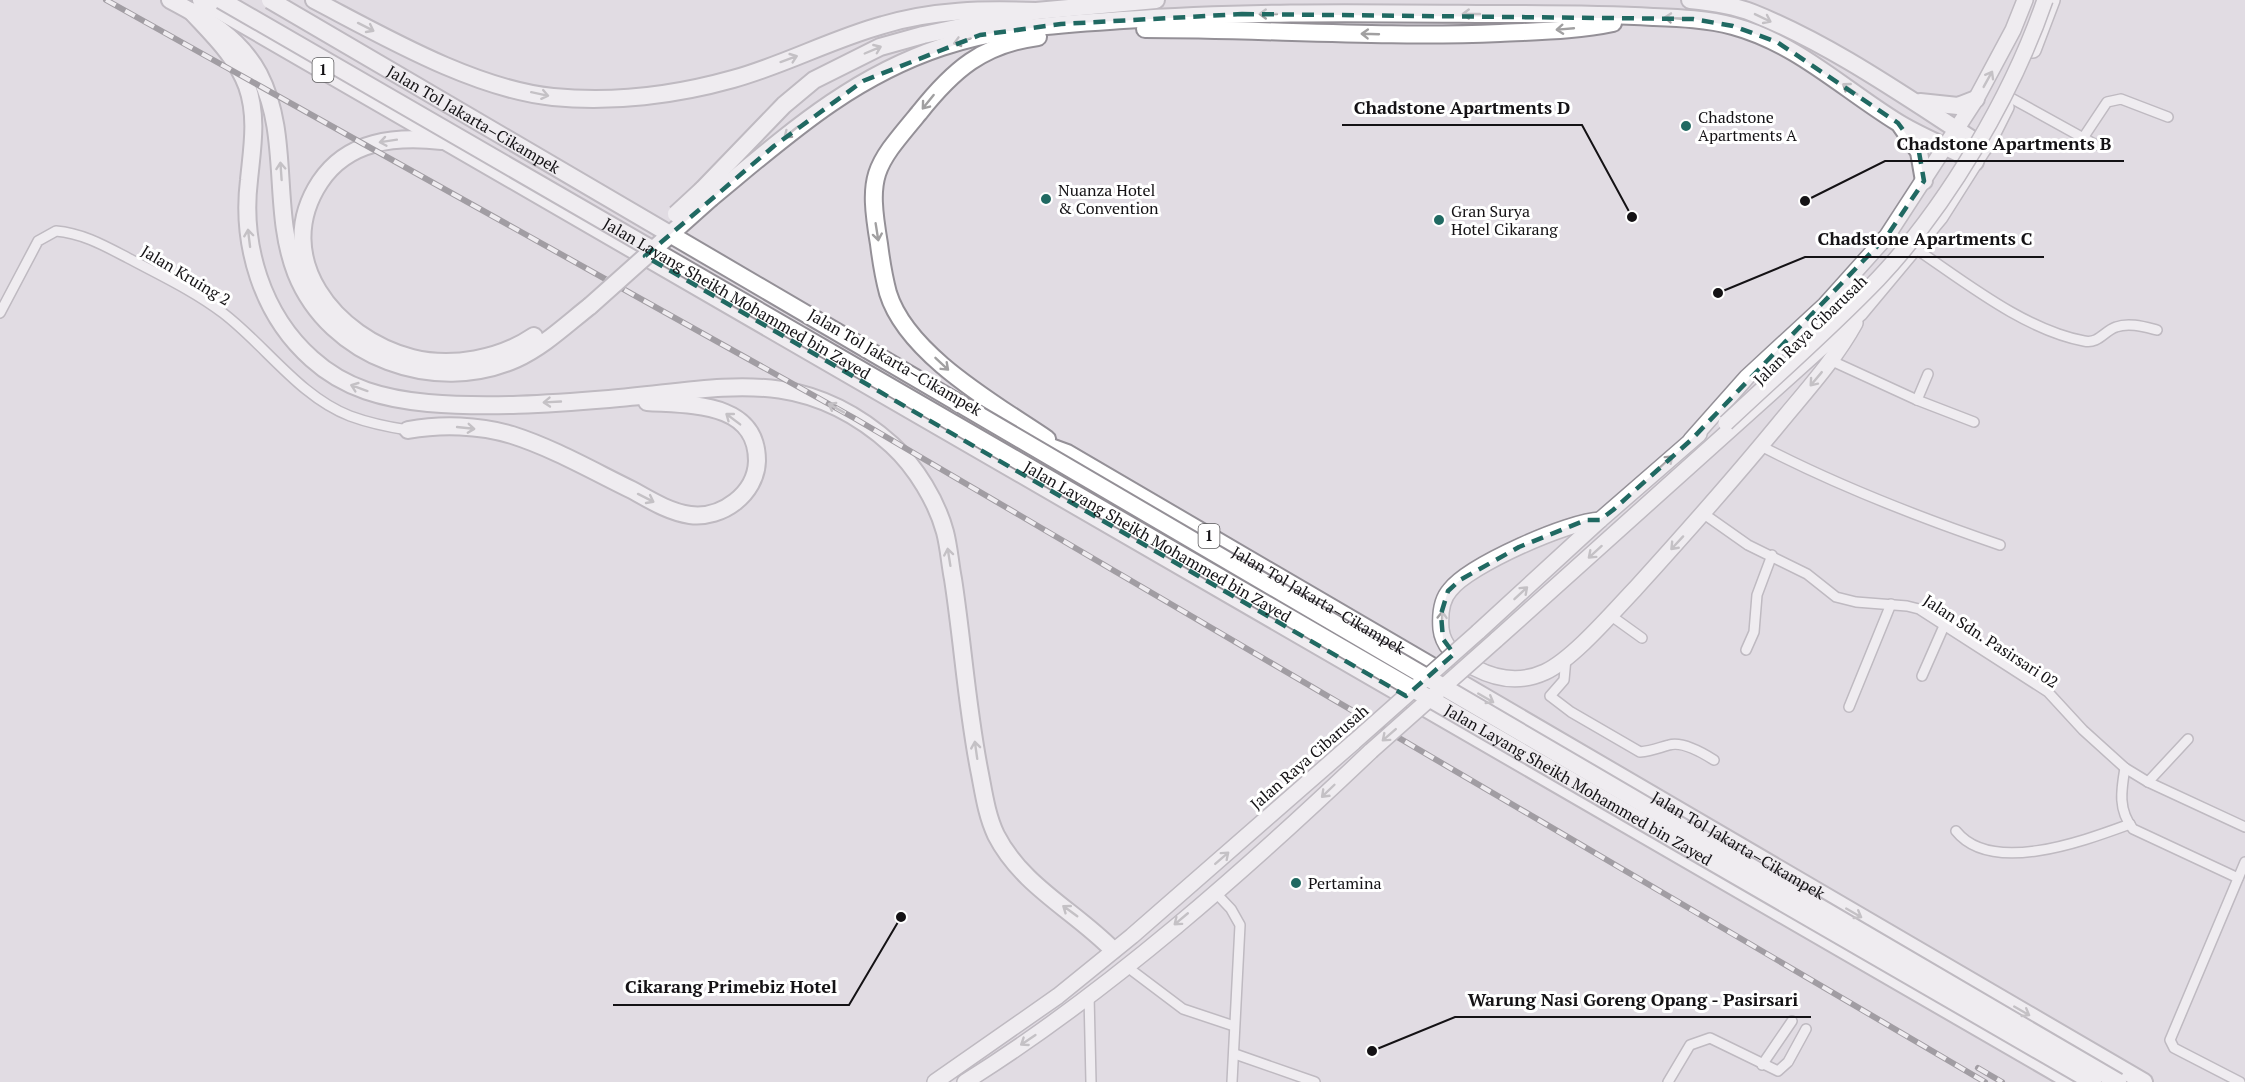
<svg xmlns="http://www.w3.org/2000/svg" width="2245" height="1082" viewBox="0 0 2245 1082" font-family="'PT Serif',serif">
<rect width="100%" height="100%" fill="#e1dce3"/>
<g fill="none" stroke-linecap="round" stroke-linejoin="round">
<!-- minor casing -->
<g stroke="#949097" stroke-width="12">
<g id="minor">
<polyline points="2011,98 2096,145"/>
<polyline points="2083,138 2107,102 2121,99 2168,117"/>
<path d="M1916 249C1965 282 2025 330 2084 341 2099 344 2104 331 2116 327 2129 322 2145 327 2157 330"/>
<path d="M0 313 38 241 56 231C82 233 105 246 128 258 160 275 194 291 223 313 265 345 300 397 350 416 369 423 388 427 408 430"/>
<polyline points="1832,361 1917,400 1974,422"/>
<polyline points="1917,400 1928,374"/>
<path d="M1761 446C1838 486 1918 517 2000 545"/>
<polyline points="1704,514 1748,545 1807,574 1836,597 1856,602 1907,606 1919,609 2048,692 2083,730 2125,768 2148,782 2245,827"/>
<polyline points="1610,615 1642,638"/>
<polyline points="1746,650 1754,632 1757,595 1772,555"/>
<path d="M1566 658 1564 680 1550 696 1571 712 1640 752C1651 751 1658 748 1669 745 1682 741 1703 753 1714 760"/>
<polyline points="1922,676 1944,626"/>
<polyline points="1849,707 1891,604"/>
<path d="M2125 768C2121 791 2118 810 2133 829L2238 878"/>
<polyline points="2148,782 2188,739"/>
<path d="M1956 831C1992 876 2086 840 2130 824"/>
<polyline points="1214,891 1231,909 1240,925 1232,1082"/>
<polyline points="1126,966 1183,1009 1234,1026"/>
<polyline points="1089,995 1091,1082"/>
<polyline points="1235,1054 1315,1082"/>
<polyline points="1762,1065 1792,1021"/>
<polyline points="1668,1082 1690,1045 1710,1038 1778,1071 1788,1062 1806,1029"/>
<polyline points="2240,1082 2174,1048 2170,1040 2245,862"/>
</g>
</g>
<!-- primary casing -->
<g stroke="#949097" stroke-width="18">
<g id="primary">
<polyline points="2033,50 2052,0"/>
<polyline points="1691,440 1747,377 1825,305 1887,236 1976,99 2013,30 2025,0"/>
<path d="M1600 520C1569 521 1469 565 1450 590 1441 600 1440 616 1441 629 1443 648 1459 660 1475 668 1498 680 1521 683 1545 672 1573 659 1613 612 1635 589 1684 535 1732 481 1778 425 1805 392 1834 361 1855 323"/>
<polyline points="1478,632 1600,520 1699,434"/>
<polyline points="1496,640 1860,313 1940,217 1992,135 2006,107"/>
<polyline points="935,1082 1058,996 1132,936 1354,742"/>
<path d="M965 1082C1109 992 1248 868 1371 751"/>
</g>
</g>
<!-- motorway casing -->
<g stroke="#949097" stroke-width="20">
<g id="motorway">
<path d="M170 0C206 19 239 37 259 74 291 136 271 209 296 273 330 358 435 395 516 359 543 347 567 324 590 306"/>
<polyline points="201,0 2072,1082"/>
<path d="M314 0C383 36 474 89 553 97 612 103 676 95 733 79 784 65 832 39 883 25 933 10 983 9 1036 11"/>
<path d="M1690 0C1711 2 1733 5 1753 13 1835 46 1910 100 1984 147"/>
<path d="M191 11C212 34 236 56 247 86 258 117 252 149 249 180 241 245 262 315 312 359 345 389 385 399 428 403 487 408 549 404 609 399 719 390 800 362 892 445 916 467 937 502 945 532 949 547 950 564 953 579 963 644 967 710 980 774 984 795 987 816 996 835 1022 886 1075 911 1113 950"/>
<path d="M1145 29C1263 29 1381 38 1500 33 1537 31 1576 31 1613 23"/>
<path d="M1038 37C983 44 953 70 919 113 874 167 867 173 879 244 881 260 884 278 888 293 907 355 997 405 1047 439"/>
<polyline points="1920,102 1958,106 1976,99"/>
<polyline points="1901,126 1919,152 1924,181"/>
<path d="M442 141C395 136 348 140 320 182 270 258 335 338 412 358 452 368 500 359 534 336"/>
<polyline points="702,190 784,105 814,80 880,47 923,35 1036,11 1156,0"/>
<path d="M711 198C785 137 849 78 942 47 1001 27 1062 24 1123 20 1245 11 1367 13 1490 14 1544 14 1598 14 1653 17 1679 18 1707 19 1733 26 1796 43 1842 88 1897 122 1921 137 1949 147 1975 162"/>
<path d="M408 430C441 424 479 425 512 435 553 448 593 471 632 490 650 500 669 512 690 515 722 519 756 494 757 461 757 401 689 405 647 402"/>
<path id="s1" d="M1029 439 1067 453 2144 1082"/>
</g>
</g>
<!-- minor -->
<use href="#minor" stroke="#fff" stroke-width="9"/>
<!-- primary -->
<use href="#primary" stroke="#fff" stroke-width="15"/>
<!-- motorway -->
<use href="#motorway" stroke="#fff" stroke-width="16"/>
<!-- rail casing -->
<g stroke="#535054" stroke-width="6">
<g id="rail">
<polyline points="106,0 854,418 1985,1082"/>
<polyline points="1978,1068 2002,1082"/>
</g>
</g>
<!-- rail -->
<use href="#rail" stroke="#fff" stroke-width="4" stroke-dasharray="11" stroke-linecap="butt"/>
<!-- primary-bridge casing -->
<g stroke="#949097" stroke-width="18" stroke-linecap="butt">
<g id="primary-bridge">
<path d="M1726 423C1777 375 1830 329 1878 279 1947 206 2012 96 2045 0"/>
<polyline points="1354,742 1478,632"/>
<polyline points="1371,751 1496,640"/>
</g>
</g>
<!-- motorway-bridge casing -->
<g stroke="#949097" stroke-width="20" stroke-linecap="butt">
<g id="motorway-bridge">
<path id="s2" d="M221 0 2093 1082"/>
<path id="s3" d="M270 0 2118 1082"/>
<polyline points="676,214 702,190"/>
<polyline points="590,306 711,198"/>
</g>
</g>
<!-- primary-bridge -->
<use href="#primary-bridge" stroke="#fff" stroke-width="15"/>
<!-- motorway-bridge -->
<use href="#motorway-bridge" stroke="#fff" stroke-width="16"/>
</g>
<!-- one-way arrows -->
<defs><path id="oneway-shaft" d="M-6 0H5M1.5-3L5.5 0L1.5 3" fill="none" stroke-width="1.6" stroke-linecap="round" stroke-linejoin="round" transform="scale(1.5)"/></defs>
<g stroke="#a1a0a1">
<use href="#oneway-shaft" transform="translate(1268 14) rotate(180)"/>
<use href="#oneway-shaft" transform="translate(1471 14) rotate(-180)"/>
<use href="#oneway-shaft" transform="translate(1673 18) rotate(-177)"/>
<use href="#oneway-shaft" transform="translate(1763 18) rotate(26)"/>
<use href="#oneway-shaft" transform="translate(366 27) rotate(27)"/>
<use href="#oneway-shaft" transform="translate(1565 29) rotate(175)"/>
<use href="#oneway-shaft" transform="translate(1370 34) rotate(-178)"/>
<use href="#oneway-shaft" transform="translate(962 41) rotate(163)"/>
<use href="#oneway-shaft" transform="translate(873 50) rotate(-23)"/>
<use href="#oneway-shaft" transform="translate(789 59) rotate(-20)"/>
<use href="#oneway-shaft" transform="translate(1988 79) rotate(-61)"/>
<use href="#oneway-shaft" transform="translate(1850 89) rotate(-145)"/>
<use href="#oneway-shaft" transform="translate(540 94) rotate(12)"/>
<use href="#oneway-shaft" transform="translate(928 102) rotate(129)"/>
<use href="#oneway-shaft" transform="translate(791 132) rotate(141)"/>
<use href="#oneway-shaft" transform="translate(388 141) rotate(171)"/>
<use href="#oneway-shaft" transform="translate(281 171) rotate(-94)"/>
<use href="#oneway-shaft" transform="translate(877 232) rotate(81)"/>
<use href="#oneway-shaft" transform="translate(249 238) rotate(-97)"/>
<use href="#oneway-shaft" transform="translate(942 364) rotate(43)"/>
<use href="#oneway-shaft" transform="translate(1816 379) rotate(130)"/>
<use href="#oneway-shaft" transform="translate(359 388) rotate(-160)"/>
<use href="#oneway-shaft" transform="translate(552 402) rotate(177)"/>
<use href="#oneway-shaft" transform="translate(836 408) rotate(-151)"/>
<use href="#oneway-shaft" transform="translate(733 419) rotate(-143)"/>
<use href="#oneway-shaft" transform="translate(466 428) rotate(6)"/>
<use href="#oneway-shaft" transform="translate(1666 462) rotate(-42)"/>
<use href="#oneway-shaft" transform="translate(646 498) rotate(27)"/>
<use href="#oneway-shaft" transform="translate(1677 543) rotate(133)"/>
<use href="#oneway-shaft" transform="translate(1595 552) rotate(138)"/>
<use href="#oneway-shaft" transform="translate(949 557) rotate(-99)"/>
<use href="#oneway-shaft" transform="translate(1521 593) rotate(-43)"/>
<use href="#oneway-shaft" transform="translate(1442 620) rotate(-88)"/>
<use href="#oneway-shaft" transform="translate(1486 698) rotate(30)"/>
<use href="#oneway-shaft" transform="translate(1389 735) rotate(139)"/>
<use href="#oneway-shaft" transform="translate(976 750) rotate(-98)"/>
<use href="#oneway-shaft" transform="translate(1328 791) rotate(136)"/>
<use href="#oneway-shaft" transform="translate(1222 858) rotate(-41)"/>
<use href="#oneway-shaft" transform="translate(1070 911) rotate(-144)"/>
<use href="#oneway-shaft" transform="translate(1854 913) rotate(30)"/>
<use href="#oneway-shaft" transform="translate(1181 919) rotate(140)"/>
<use href="#oneway-shaft" transform="translate(2022 1011) rotate(30)"/>
<use href="#oneway-shaft" transform="translate(1028 1040) rotate(146)"/>
</g>
<!-- marked area -->
<path d="M0 0H2245V1082H0ZM1242 14 1693 19 1733 26 1777 42 1898 123 1919 152 1924 181 1887 236 1691 440 1613 510 1600 520H1586L1519 547 1460 580 1448 591 1441 614 1443 639 1454 654 1406 696 645 256 774 146 863 81 980 35 1061 24Z" fill="#e1dce3" fill-opacity=".55" fill-rule="evenodd"/>
<path fill="none" stroke="#206962" stroke-width="4.5" stroke-dasharray="12 8" stroke-linejoin="round" d="M1242 14 1693 19 1733 26 1777 42 1898 123 1919 152 1924 181 1887 236 1691 440 1613 510 1600 520H1586L1519 547 1460 580 1448 591 1441 614 1443 639 1454 654 1406 696 645 256 774 146 863 81 980 35 1061 24Z"/>
<!-- markers -->
<g fill="#206962" stroke="#fff" stroke-width="2">
<circle cx="1686" cy="126" r="6"/>
<circle cx="1046" cy="199" r="6"/>
<circle cx="1439" cy="220" r="6"/>
<circle cx="1296" cy="883" r="6"/>
</g>
<g text-anchor="middle" stroke-width="6" stroke-linejoin="round" paint-order="stroke">
<!-- shield labels -->
<g fill="#fff" stroke="#5a595b" stroke-width="1.5">
<rect x="312.5" y="58" width="21" height="24" rx="4.5"/>
<rect x="1198.5" y="524" width="21" height="24" rx="4.5"/>
</g>
<g font-size="15" font-weight="bold" fill="#141215">
<text x="323" y="75">1</text>
<text x="1209" y="541">1</text>
</g>
<!-- poi labels -->
<g font-size="16" fill="#141215" stroke="#fff" text-anchor="start">
<text x="1698" y="123">Chadstone<tspan x="1698" dy="18">Apartments A</tspan></text>
<text x="1058" y="196">Nuanza Hotel<tspan x="1058" dy="18">&amp; Convention</tspan></text>
<text x="1451" y="217">Gran Surya<tspan x="1451" dy="18">Hotel Cikarang</tspan></text>
<text x="1308" y="889">Pertamina</text>
</g>
<!-- street labels -->
<g font-size="16" fill="#141215" stroke="#fff">
<text dy="6" stroke="none"><textPath href="#s3" startOffset="236">Jalan Tol Jakarta–Cikampek</textPath></text>
<text transform="translate(186 275) rotate(31)" y="6">Jalan Kruing 2</text>
<text dy="6" stroke="none"><textPath href="#s2" startOffset="596">Jalan Layang Sheikh Mohammed bin Zayed</textPath></text>
<text transform="translate(1810 330) rotate(-44)" y="6">Jalan Raya Cibarusah</text>
<text transform="translate(895 362) rotate(30)" y="6">Jalan Tol Jakarta–Cikampek</text>
<text dy="6" stroke="none"><textPath href="#s2" startOffset="1082">Jalan Layang Sheikh Mohammed bin Zayed</textPath></text>
<text dy="6" stroke="none"><textPath href="#s1" startOffset="332">Jalan Tol Jakarta–Cikampek</textPath></text>
<text transform="translate(1991 641) rotate(33)" y="6">Jalan Sdn. Pasirsari 02</text>
<text transform="translate(1309 757) rotate(-41)" y="6">Jalan Raya Cibarusah</text>
<text dy="6" stroke="none"><textPath href="#s2" startOffset="1568">Jalan Layang Sheikh Mohammed bin Zayed</textPath></text>
<text dy="6" stroke="none"><textPath href="#s1" startOffset="818">Jalan Tol Jakarta–Cikampek</textPath></text>
</g>
</g>
<!-- callouts -->
<path fill="none" stroke="#141215" stroke-width="2" d="M1632 217L1582 125H1342M1805 201L1885 161H2124M1718 293L1805 257H2044M901 917L849 1005H613M1372 1051L1455 1017H1811"/>
<g fill="#141215" stroke="#fff" stroke-width="2">
<circle cx="1632" cy="217" r="6"/>
<circle cx="1805" cy="201" r="6"/>
<circle cx="1718" cy="293" r="6"/>
<circle cx="901" cy="917" r="6"/>
<circle cx="1372" cy="1051" r="6"/>
</g>
<g font-size="18" text-anchor="middle" font-weight="bold" fill="#141215" stroke="#fff" stroke-width="6" stroke-linejoin="round" paint-order="stroke">
<text x="1462" y="114">Chadstone Apartments D</text>
<text x="2004" y="150">Chadstone Apartments B</text>
<text x="1925" y="245">Chadstone Apartments C</text>
<text x="731" y="993">Cikarang Primebiz Hotel</text>
<text x="1633" y="1006">Warung Nasi Goreng Opang - Pasirsari</text>
</g>
</svg>
